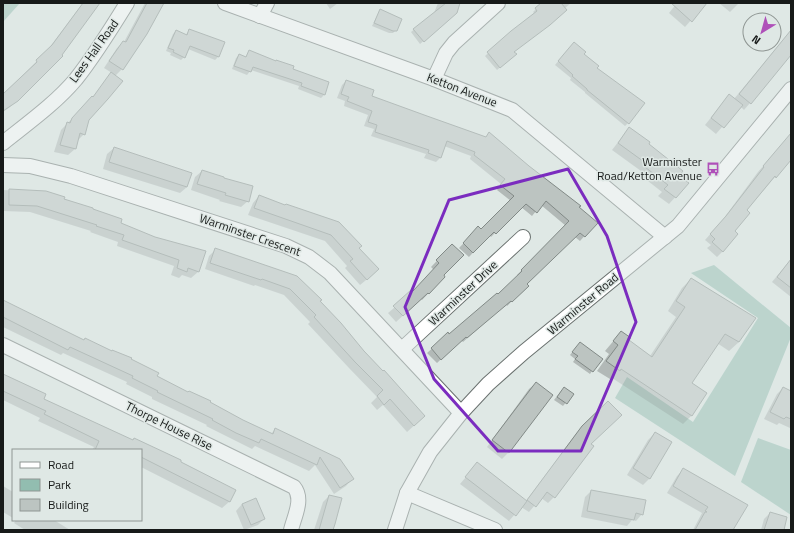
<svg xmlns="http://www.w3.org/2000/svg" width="794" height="533" viewBox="0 0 794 533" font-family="'Titillium Web',sans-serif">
<rect width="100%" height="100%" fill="#dfe8e5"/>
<!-- green -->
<g fill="#92bdb0">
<polygon points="3,3 20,3 3,22"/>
<polygon points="714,265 791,328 791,337 735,476 615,398 627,377 693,422 758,318 691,273"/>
<polygon points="758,438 791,450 791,515 741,482"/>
</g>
<!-- shadow -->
<g fill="#0003">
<polygon points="83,3 99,3 61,56 10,107 3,112 3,95 46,52"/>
<polygon points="145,3 163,3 122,69 115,76 88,119 84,134 77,141 75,149 68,155 54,152 61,130 92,98 112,73 104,68 117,48 124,42"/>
<polygon points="326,3 338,3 330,9"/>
<polygon points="438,3 459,3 453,16 420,44 411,32 434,13"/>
<polygon points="542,3 571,3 513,52 512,57 497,70 485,56 512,31 535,14 533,12"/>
<polygon points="677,3 706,3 685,27 669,13"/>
<polygon points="719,3 739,3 730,12"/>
<polygon points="381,11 396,30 393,33 389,33 372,26 378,14"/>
<polygon points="189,30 218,57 215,60 188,49 184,57 181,60 170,55 171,53 166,51 173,34 176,31 185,36"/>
<polygon points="791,30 791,53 750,103 744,110 740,106 716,134 705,125 729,95 734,99"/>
<polygon points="571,46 583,54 596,69 628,123 625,126 585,93 585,92 570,80 571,78 555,65"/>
<polygon points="249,51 292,69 328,83 324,95 321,98 298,89 299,86 251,70 247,75 232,69 236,58 239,55 245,58"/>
<polygon points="346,81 370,97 485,138 489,133 596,223 580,241 575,237 526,284 528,286 507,306 506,304 463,342 461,340 437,363 427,353 448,334 449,335 498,296 519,276 517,275 566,226 541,205 532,216 521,207 491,237 489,235 469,257 459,248 478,228 481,230 511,201 497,190 501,184 470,159 471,156 444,146 440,158 436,162 424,158 426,154 371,136 374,129 364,126 368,115 344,106 345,101 337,98 342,85"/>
<polygon points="629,128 647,144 678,176 688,183 669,204 658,196 662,192 639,174 641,171 612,150"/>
<polygon points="791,134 791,158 746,211 723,251 717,257 707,248 711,245 705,240 721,222 758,172"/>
<polygon points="114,148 187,187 180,193 103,169 107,154"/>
<polygon points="202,171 248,201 241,207 219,201 220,200 191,190 195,177"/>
<polygon points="3,190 46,192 119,224 155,238 198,272 191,278 182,275 179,278 171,275 174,266 117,246 118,242 90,232 91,231 30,212 3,211"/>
<polygon points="259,196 285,206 358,248 371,276 360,285 345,268 347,266 325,241 248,215 253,203"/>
<polygon points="452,245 442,275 444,277 422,300 421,299 396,322 388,313 413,292 434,270 431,267"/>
<polygon points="215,250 319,301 418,422 407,432 383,405 377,410 371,403 377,397 349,368 308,324 310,322 284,295 255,285 254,286 205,269 209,256"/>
<polygon points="791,259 791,297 772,282"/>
<polygon points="691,279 754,318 739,342 729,351 717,343 691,383 692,415 683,424 612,378 610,379 597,371 609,354 605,351 621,332 628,341 650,356 676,317 668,311 682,288"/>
<polygon points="3,301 209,403 243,421 271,434 275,429 340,460 352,479 346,486 334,494 315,465 309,471 255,446 252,449 206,426 207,425 152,399 152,397 126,384 127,382 63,353 61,355 3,327"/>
<polygon points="577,346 592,371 590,374 573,362 575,359 570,355"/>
<polygon points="3,375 43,399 132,441 134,439 234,490 229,502 222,508 141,467 141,450 92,450 94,447 38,421 40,418 3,400"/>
<polygon points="536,383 509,452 502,459 487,447 529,389"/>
<polygon points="783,388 791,392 791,427 790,428 779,423 777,425 764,419 777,394"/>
<polygon points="561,391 573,394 563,406 554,400"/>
<polygon points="608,402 590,445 554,497 548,503 541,498 529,512 521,507 509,521 460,484 477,464 526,501 576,434"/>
<polygon points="655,433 650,478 643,485 627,475 648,440"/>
<polygon points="684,469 746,505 717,530 693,530 702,513 667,493 677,476"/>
<polygon points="3,486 13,492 13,518 3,512"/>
<polygon points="591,491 642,514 636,521 632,520 627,526 581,517 585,497"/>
<polygon points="329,496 332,530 314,530 323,502"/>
<polygon points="242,504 264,519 258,525 244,530 236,511"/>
<polygon points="770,513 782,530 761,530 764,519"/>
<polygon points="16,520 54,520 70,530 25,530 14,523"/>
</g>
<!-- building -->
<g fill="#bcc4c1" stroke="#828a87">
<polygon points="83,3 100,3 62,55 63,56 18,101 3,111 3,94 37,62 36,60 52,45"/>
<polygon points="147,3 164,3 147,34 123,70 109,61 123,41 126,42"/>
<polygon points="446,3 460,3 457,13 424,42 413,29"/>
<polygon points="541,3 561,3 567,10 550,25 514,52 517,54 500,68 487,52 511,31 537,11 535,8"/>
<polygon points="671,3 707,3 692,22"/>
<polygon points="380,9 402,19 397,31 393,31 374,23"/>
<polygon points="189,29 225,42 219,57 190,46 185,58 173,52 174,50 168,48 176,30 187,35"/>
<polygon points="791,30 791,55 751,104 739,94"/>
<polygon points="574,42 586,52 584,54 599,66 597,68 645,103 629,124 587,90 587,89 572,76 573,75 558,61"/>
<polygon points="249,50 276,61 276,60 294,66 293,69 329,82 325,95 301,86 302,83 253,67 251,72 234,66 239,54 246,57"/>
<polygon points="111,72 123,81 108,99 89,120 85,135 80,133 76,149 60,145 67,122 70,123 72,118 92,96 93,97"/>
<polygon points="346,80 374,90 372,96 427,116 486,137 489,132 529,166 581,206 579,207 598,223 585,237 580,233 527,284 529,286 512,302 511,301 467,338 466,337 441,360 431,348 448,332 449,334 497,293 498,294 522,271 521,270 569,221 546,201 537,213 526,204 496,234 494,232 473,253 463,243 478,226 481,229 514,196 500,185 505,179 474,155 475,152 447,141 441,158 428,153 429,150 375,132 377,125 368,122 372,111 347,101 349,97 341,94"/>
<polygon points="729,94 743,105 724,128 711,118"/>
<polygon points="629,127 650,142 649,144 683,171 679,176 689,183 676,198 664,189 668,185 645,167 647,164 618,143"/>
<polygon points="791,133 791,160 776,178 775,176 747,210 750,213 735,231 738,234 723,252 712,242 715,239 710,234 726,216 764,167 763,166"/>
<polygon points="114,147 192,173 187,187 109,162"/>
<polygon points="202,170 224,177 224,178 253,186 249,202 225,195 226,193 197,184"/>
<polygon points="9,189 46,191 65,197 64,199 93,208 93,209 122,219 121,223 155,237 206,251 199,272 188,268 187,272 177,268 179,260 122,240 124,235 96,226 97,225 37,206 9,205"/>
<polygon points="259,195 285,205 286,204 339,222 362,246 359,248 379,269 367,280 350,261 353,259 331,235 254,208"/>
<polygon points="452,244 464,255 444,275 445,277 429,294 428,293 403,316 393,306 411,290 413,291 439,263 436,260"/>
<polygon points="215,248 297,276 322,300 320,301 341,323 364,351 383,371 384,370 425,416 414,426 390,399 384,405 377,396 383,390 355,362 314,317 316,315 290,289 262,279 261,280 210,263"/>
<polygon points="791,259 791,288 777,277"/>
<polygon points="691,278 756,318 739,342 725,334 692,383 707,393 692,416 621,369 620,371 606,361 618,345 613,341 621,331 631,338 629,340 652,357 685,307 676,301"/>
<polygon points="3,300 84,340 85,338 112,351 112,350 132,358 131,359 159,373 157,376 188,392 189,391 211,401 210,402 243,420 273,434 275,428 340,459 354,479 340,488 320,457 317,465 261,439 259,443 236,433 212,420 213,419 157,392 158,391 132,378 133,376 70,347 68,350 3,317"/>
<polygon points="580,342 603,359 593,372 575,359 578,356 572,352"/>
<polygon points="3,374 46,394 44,399 133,440 134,438 181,460 181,462 236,490 230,502 141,457 141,450 95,450 99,441 44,414 46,411 3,391"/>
<polygon points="536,382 553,395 509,453 492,440"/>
<polygon points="564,387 574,394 567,404 557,397"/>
<polygon points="783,387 791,391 791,419 786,417 784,419 770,412"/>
<polygon points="608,401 622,415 591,444 594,446 555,498 547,492 536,507 527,500 582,426"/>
<polygon points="655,432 672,442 650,479 633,468"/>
<polygon points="477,462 527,501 516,516 465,477"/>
<polygon points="683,468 748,505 733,530 695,530 705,512 707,512 705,511 708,507 673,486"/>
<polygon points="591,490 646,500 643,515 636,513 634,520 587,511"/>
<polygon points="329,495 342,498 335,524 333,530 319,530"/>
<polygon points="256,498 265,519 251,525 242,504"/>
<polygon points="770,512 787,517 784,530 764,530"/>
</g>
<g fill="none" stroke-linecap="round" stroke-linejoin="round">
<!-- minor casing -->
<g stroke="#6a716f" stroke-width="16">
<g id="minor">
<polyline points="225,3 434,79 512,110 665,237"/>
<polyline points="260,16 267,3"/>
<polyline points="434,79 446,53 454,43 498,3"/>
<path d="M3 143C28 123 56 103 76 79 95 55 111 29 127 3"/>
<polyline points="3,165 30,166 71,176 286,246 309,257 330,273 461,413"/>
<path d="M3 345 294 487C304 499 294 517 291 530"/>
<polyline points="402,349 523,237"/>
<polyline points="407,493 495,530"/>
<polyline points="395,530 407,493 430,452 461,413 488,384 524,352 678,226 791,89"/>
</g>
</g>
<!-- minor -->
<use href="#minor" stroke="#fff" stroke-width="14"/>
</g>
<!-- marked area -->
<path d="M0 0H794V533H0ZM568 169 607 236 636 322 581 451H498L434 379 405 307 449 200Z" fill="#dfe8e5" fill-opacity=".55" fill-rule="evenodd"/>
<path fill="none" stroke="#7b2cbf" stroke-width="3" stroke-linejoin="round" d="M568 169 607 236 636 322 581 451H498L434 379 405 307 449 200Z"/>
<!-- icons -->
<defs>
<g id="bus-bare" transform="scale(1.08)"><path d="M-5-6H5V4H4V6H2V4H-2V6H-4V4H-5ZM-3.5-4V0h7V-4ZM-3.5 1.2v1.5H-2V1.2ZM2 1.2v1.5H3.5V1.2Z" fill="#af50b9" stroke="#dfe8e5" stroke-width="2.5" paint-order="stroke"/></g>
</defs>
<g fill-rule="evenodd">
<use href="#bus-bare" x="713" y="169"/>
</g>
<g text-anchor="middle" stroke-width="3" stroke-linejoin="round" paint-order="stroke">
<!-- street labels -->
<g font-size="12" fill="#171a19" stroke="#dfe8e5">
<text transform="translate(94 51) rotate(-54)" y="4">Lees Hall Road</text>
<text transform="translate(462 90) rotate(21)" y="4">Ketton Avenue</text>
<text transform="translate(250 235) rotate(19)" y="4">Warminster Crescent</text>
<text transform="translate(463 293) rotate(-43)" y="4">Warminster Drive</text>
<text transform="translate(583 304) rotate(-40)" y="4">Warminster Road</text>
<text transform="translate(169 426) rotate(26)" y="4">Thorpe House Rise</text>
</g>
<!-- poi labels -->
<g font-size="12" fill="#171a19" stroke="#dfe8e5" text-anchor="end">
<text x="702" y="166">Warminster<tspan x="702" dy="14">Road/Ketton Avenue</tspan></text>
</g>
</g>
<!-- border -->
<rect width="794" height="533" fill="none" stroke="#171a19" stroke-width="8"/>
<!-- legend -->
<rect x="12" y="449" width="130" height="72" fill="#dfe8e5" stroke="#8f9693"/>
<rect x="20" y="462" width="20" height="6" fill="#ffffff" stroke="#8f9693"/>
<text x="48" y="469" font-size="12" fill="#171a19">Road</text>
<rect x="20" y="479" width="20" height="12" fill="#92bdb0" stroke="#8f9693"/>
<text x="48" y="489" font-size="12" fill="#171a19">Park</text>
<rect x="20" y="499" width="20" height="12" fill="#bcc4c1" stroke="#8f9693"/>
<text x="48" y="509" font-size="12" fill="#171a19">Building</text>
<!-- north arrow -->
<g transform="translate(762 32) rotate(217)"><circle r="19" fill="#dfe8e5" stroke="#8f9693"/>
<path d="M0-3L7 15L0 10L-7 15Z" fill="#af50b9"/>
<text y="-6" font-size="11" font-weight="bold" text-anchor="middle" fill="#171a19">N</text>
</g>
</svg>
